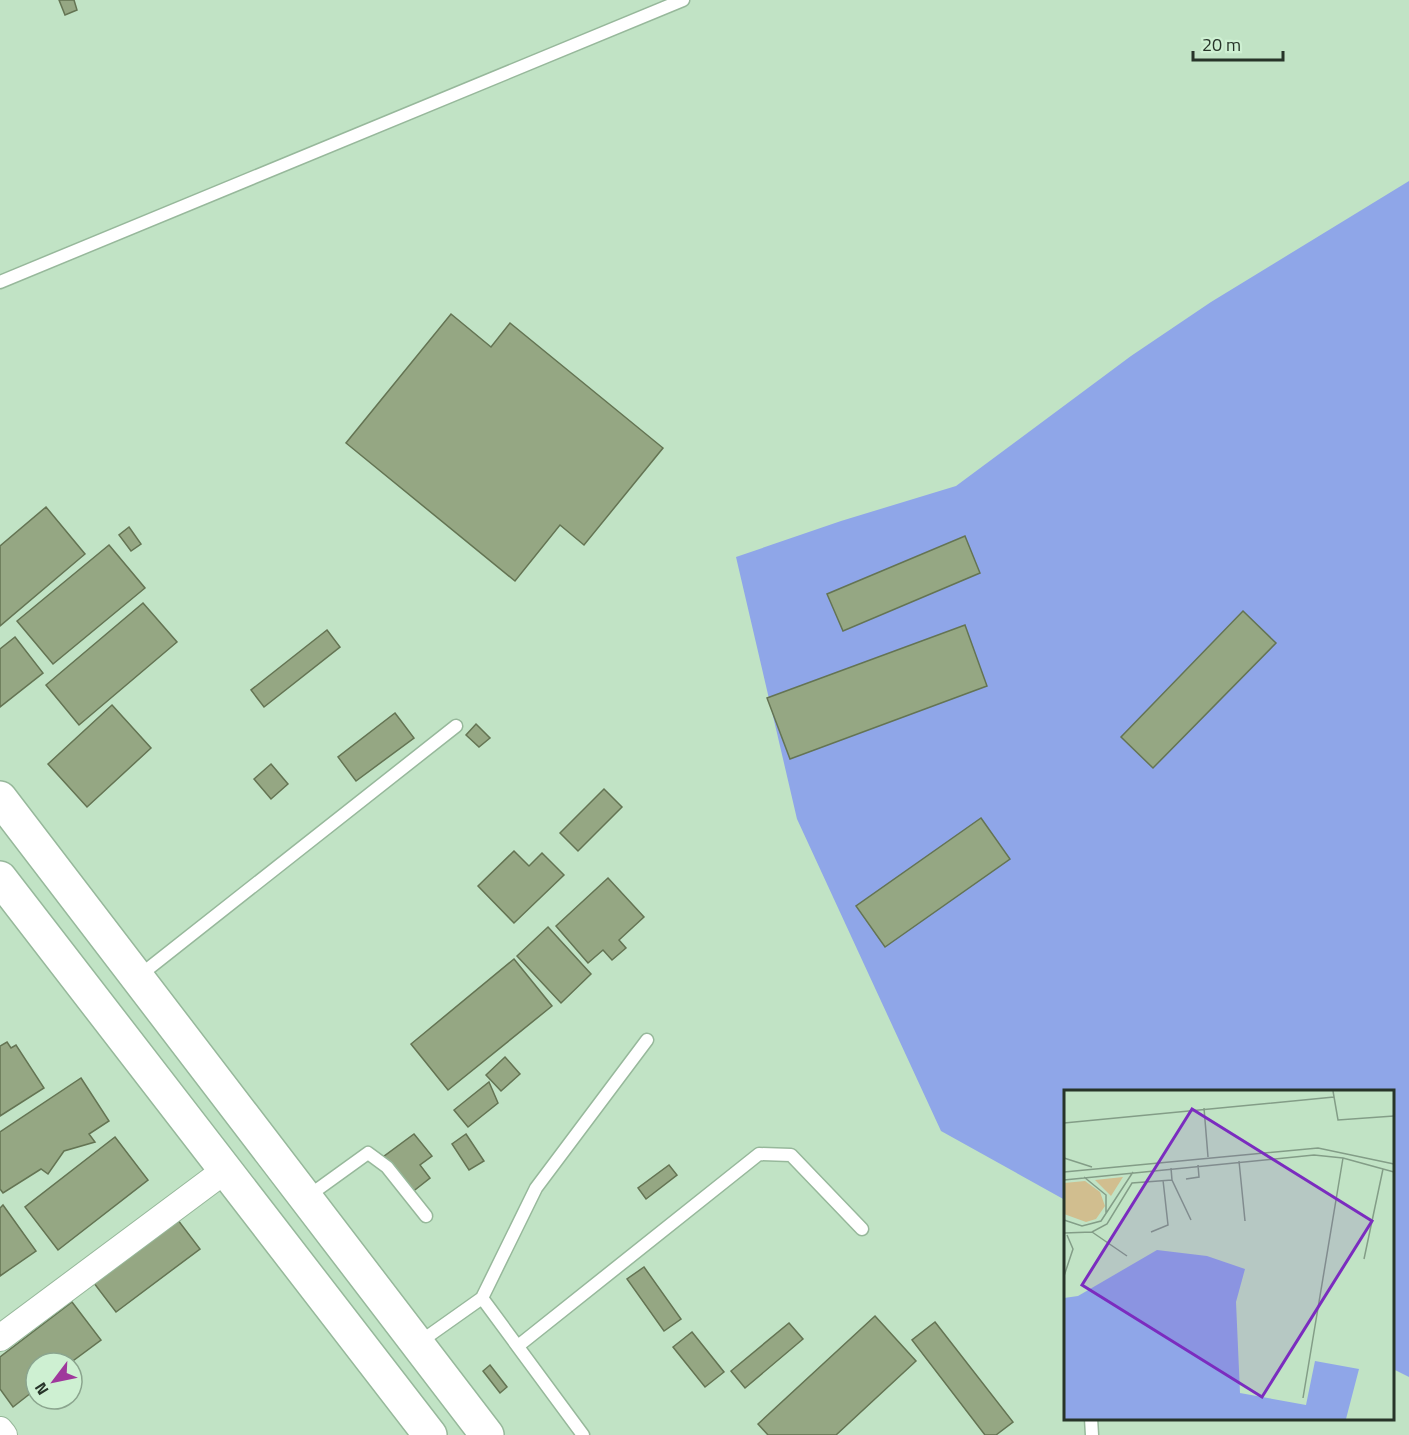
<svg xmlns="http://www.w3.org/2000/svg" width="1409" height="1435" viewBox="0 0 1409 1435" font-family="'Titillium Web',sans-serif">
<rect width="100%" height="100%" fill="#c1e3c5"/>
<!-- water -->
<polygon fill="#8fa6e8" points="1409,181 1409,1377 1393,1369 1392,1092 1066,1092 1065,1200 941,1131 797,819 736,557 841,521 956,486 1131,356 1211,302"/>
<!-- building -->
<g fill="#95a783" stroke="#647453" stroke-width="1.5">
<polygon points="59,0 74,0 77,10 65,15"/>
<polygon points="451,314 491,347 510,323 663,448 584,545 560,525 515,581 346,443"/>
<polygon points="46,507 85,554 0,626 0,546"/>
<polygon points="129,527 141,544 131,551 119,535"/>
<polygon points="965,536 980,573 843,631 827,594"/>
<polygon points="109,545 145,588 53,664 17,621"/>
<polygon points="143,603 177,642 79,725 46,685"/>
<polygon points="1243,611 1276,643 1153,768 1121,737"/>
<polygon points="965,625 987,686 790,759 767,698"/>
<polygon points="327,630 340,647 264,707 251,690"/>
<polygon points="15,637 43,673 0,707 0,649"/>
<polygon points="112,705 151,748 87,807 48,764"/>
<polygon points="395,713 414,738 356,781 338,757"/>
<polygon points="476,724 490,738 479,747 466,735"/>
<polygon points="271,764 288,784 271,799 254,779"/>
<polygon points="604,789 622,807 578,851 560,833"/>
<polygon points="981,818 1010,859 885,947 856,906"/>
<polygon points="514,851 529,866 542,853 564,875 514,923 478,886"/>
<polygon points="608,878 644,917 619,940 626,948 612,960 603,950 588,963 556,926"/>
<polygon points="548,927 591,974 561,1003 517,956"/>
<polygon points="514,959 552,1006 448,1090 411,1044"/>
<polygon points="7,1042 11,1048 16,1045 44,1088 0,1116 0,1046"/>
<polygon points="505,1057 520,1074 501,1091 486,1075"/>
<polygon points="81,1078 109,1121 89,1134 95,1142 64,1151 48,1174 41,1169 3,1193 0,1189 0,1132"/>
<polygon points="489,1082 498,1103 468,1127 454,1110"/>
<polygon points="414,1134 432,1156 420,1165 430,1178 411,1193 383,1157"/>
<polygon points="466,1134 484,1161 469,1170 452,1144"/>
<polygon points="115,1137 148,1180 58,1250 25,1207"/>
<polygon points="669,1165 677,1175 646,1199 638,1188"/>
<polygon points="3,1205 36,1251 0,1276 0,1208"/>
<polygon points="168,1207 200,1249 116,1312 84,1270"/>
<polygon points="644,1267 681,1319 664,1331 627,1279"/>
<polygon points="72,1302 101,1340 70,1363 36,1363 36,1389 13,1407 0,1389 0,1357"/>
<polygon points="875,1316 916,1361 836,1435 768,1435 758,1424"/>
<polygon points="935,1322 1013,1422 996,1435 985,1435 912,1340"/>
<polygon points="789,1323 803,1339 745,1388 731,1371"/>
<polygon points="692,1332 724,1372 705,1387 673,1347"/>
<polygon points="490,1365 507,1387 500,1393 483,1371"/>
</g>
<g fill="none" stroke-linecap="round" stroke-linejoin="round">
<!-- service casing -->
<g stroke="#97b89b" stroke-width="15">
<g id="service">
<polyline points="0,282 683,0"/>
<polyline points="139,976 456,726"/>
<polyline points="307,1197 368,1153 387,1167 426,1216"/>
<polyline points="482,1298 583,1435"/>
<polyline points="417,1344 482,1298 536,1188 647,1040"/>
<polyline points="518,1346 759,1154 791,1155 862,1229"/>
<polyline points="1091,1418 1092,1435"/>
</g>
</g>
<!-- minor casing -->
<g stroke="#97b89b" stroke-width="28">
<g id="minor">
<polyline points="0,1338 224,1171"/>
<polyline points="0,1430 4,1435"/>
</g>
</g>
<!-- secondary casing -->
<g stroke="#97b89b" stroke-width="36">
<g id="secondary">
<polyline points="0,798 487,1435"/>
<polyline points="0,878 430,1435"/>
</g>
</g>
<!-- service -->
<use href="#service" stroke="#fff" stroke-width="12"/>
<!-- minor -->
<use href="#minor" stroke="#fff" stroke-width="26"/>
<!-- secondary -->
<use href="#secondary" stroke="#fff" stroke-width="33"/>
</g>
<!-- overview -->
<g transform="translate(1064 1090)">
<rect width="330" height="330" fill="#c1e3c5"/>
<path d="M59 87 47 106 31 90ZM21 91 36 102 41 116 32 129 22 132 0 124V93Z" fill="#d1be8f"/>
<path d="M93 160 143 166 181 179 172 212 176 303 242 315 251 271 295 279 282 329H0V208L14 206Z" fill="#8fa6e8"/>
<path fill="none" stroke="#839d87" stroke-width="1.5" d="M269 1 274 30 330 26M140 18 144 67M0 33 270 7M0 68 28 77M175 71 181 131M107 78 108 90 127 130M0 82 254 58 330 74M20 87 42 105V123M122 89 135 87 134 75M0 90 250 65 279 68 330 82M0 130 18 136 37 131 69 82M28 142 63 166M87 142 104 135 99 90M0 143 28 142 43 134 68 93 108 90M300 169 319 79M0 186 9 159 3 145M239 308 279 68"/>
<path fill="#7b2cbf" fill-opacity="0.15" stroke="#7b2cbf" stroke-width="3" d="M128 19 308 131 198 307 18 195Z"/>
<rect width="330" height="330" fill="none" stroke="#273429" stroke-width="3"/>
</g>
<!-- north arrow -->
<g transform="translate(54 1381) rotate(238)"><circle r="28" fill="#cef0d2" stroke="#8ba58e" stroke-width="1.5"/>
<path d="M0-4.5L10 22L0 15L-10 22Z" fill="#9f389c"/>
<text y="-9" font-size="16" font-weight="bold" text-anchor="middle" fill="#273429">N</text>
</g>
<!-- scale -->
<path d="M1193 51v9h90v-9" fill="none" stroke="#273429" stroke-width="3"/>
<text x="1202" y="51" font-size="18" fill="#273429" stroke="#cef0d2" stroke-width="4.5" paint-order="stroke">20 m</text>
</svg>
